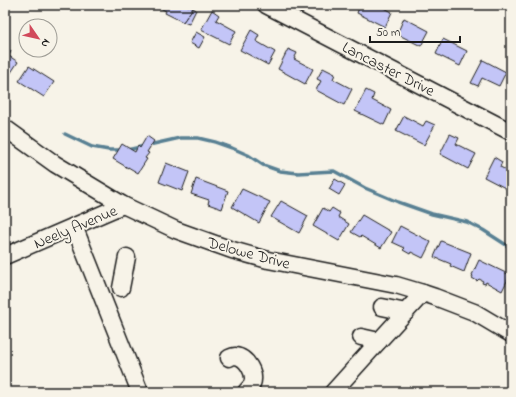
<svg xmlns="http://www.w3.org/2000/svg" width="516" height="397" viewBox="0 0 516 397" font-family="'Indie Flower',sans-serif">
<rect width="100%" height="100%" fill="#f7f3e8"/>
<filter id="ink" filterUnits="userSpaceOnUse"><feTurbulence type="fractalNoise" baseFrequency=".025" numOctaves="2"/><feDisplacementMap in="SourceGraphic" scale="8" xChannelSelector="R" yChannelSelector="G"/><feConvolveMatrix kernelMatrix="1 2 1 2 8 2 1 2 1" color-interpolation-filters="sRGB"/></filter>
<g filter="url(#ink)">
<g fill="none" stroke-linecap="round" stroke-linejoin="round">
<!-- stream -->
<polyline stroke="#598093" stroke-width="3.5" points="65,134 92,147 109,150 127,150 180,138 198,138 215,142 232,148 248,155 263,165 280,171 298,173 334,171 365,188 398,202 432,214 467,222 483,230 511,248"/>
</g>
<!-- building -->
<g fill="#c3c5f7" stroke="#1c1c1c">
<polygon points="159,5 186,5 193,8 183,22 165,13 166,11 158,7"/>
<polygon points="360,5 379,5 392,12 385,27 357,13"/>
<polygon points="193,8 196,10 189,24 183,22"/>
<polygon points="212,10 219,15 216,20 236,31 229,44 201,30"/>
<polygon points="404,18 429,31 421,46 397,34"/>
<polygon points="251,30 259,35 256,41 275,52 268,65 240,50"/>
<polygon points="196,32 205,37 199,48 190,43"/>
<polygon points="443,39 467,51 460,66 436,54"/>
<polygon points="5,47 11,51 9,56 18,62 8,77 5,75"/>
<polygon points="288,49 297,53 294,59 313,69 305,84 278,69"/>
<polygon points="483,60 506,72 499,86 482,78 478,86 471,83"/>
<polygon points="29,66 54,82 44,97 19,81"/>
<polygon points="323,68 335,74 333,79 352,89 344,105 316,90 321,81 317,79"/>
<polygon points="366,90 374,94 372,100 391,110 384,125 355,111"/>
<polygon points="404,116 423,126 426,121 435,125 424,145 396,131"/>
<polygon points="450,134 459,138 456,144 476,154 468,169 440,154"/>
<polygon points="147,136 154,141 147,152 149,153 145,158 147,159 138,173 128,167 128,168 113,159 122,144 135,152 138,146 140,148"/>
<polygon points="494,157 502,162 500,167 511,172 511,191 484,177"/>
<polygon points="166,163 189,172 182,191 159,182"/>
<polygon points="196,179 228,191 222,209 208,204 209,200 191,194"/>
<polygon points="335,179 345,185 339,195 329,189"/>
<polygon points="242,189 270,202 259,223 232,207"/>
<polygon points="281,201 308,216 299,233 271,217"/>
<polygon points="323,208 329,212 332,208 340,213 338,217 349,224 339,241 313,226"/>
<polygon points="362,215 391,232 381,248 361,236 360,237 351,232"/>
<polygon points="400,226 431,242 423,258 411,252 410,254 403,250 405,248 392,242"/>
<polygon points="441,241 471,253 464,272 450,266 451,264 434,257"/>
<polygon points="479,260 510,275 502,291 486,282 485,284 482,283 483,281 479,279 477,281 472,278 473,276 472,275"/>
</g>
<g fill="none" stroke-linecap="round" stroke-linejoin="round">
<!-- minor casing -->
<g stroke="#1c1c1c" stroke-width="19">
<g id="minor">
<polyline points="266,5 511,132"/>
<polyline points="5,128 55,164 123,205 176,230 232,250 268,260 396,285 423,293 435,297 474,312 506,331 511,334"/>
<polyline points="74,226 140,392"/>
<polyline points="5,256 123,205"/>
<polyline points="121,288 127,257"/>
<polyline points="382,307 406,312"/>
<polyline points="361,337 379,341"/>
<path d="M229 358C231 357 233 356 235 356 247 357 256 374 252 384 251 387 248 389 246 392"/>
<polyline points="333,392 379,341 423,293"/>
</g>
</g>
<!-- minor -->
<use href="#minor" stroke="#f7f3e8" stroke-width="16"/>
</g>
</g>
<g text-anchor="middle" stroke-width="4" stroke-linejoin="round" paint-order="stroke">
<!-- street labels -->
<g font-size="16" fill="#1c1c1c" stroke="#f7f3e8">
<text transform="translate(389 68) rotate(27)" y="6">Lancaster Drive</text>
<text transform="translate(75 226) rotate(-23)" y="6">Neely Avenue</text>
<text transform="translate(249 252) rotate(15)" y="6">Delowe Drive</text>
</g>
</g>
<!-- margin -->
<rect width="516" height="397" fill="none" stroke="#f7f3e8" stroke-width="20"/>
<rect x="10" y="10" width="496" height="377" fill="none" stroke="#1c1c1c" stroke-width="1.5" filter="url(#ink)"/>
<!-- north arrow -->
<g transform="translate(38 38) rotate(124)"><circle r="19" fill="#f7f3e8" stroke="#9f9d96"/>
<path d="M0-3L7 15L0 10L-7 15Z" fill="#d1495b"/>
<text y="-6" font-size="11" font-weight="bold" text-anchor="middle" fill="#1c1c1c">N</text>
</g>
<!-- scale -->
<path d="M370 36v6h90v-6" fill="none" stroke="#1c1c1c" stroke-width="2"/>
<text x="376" y="36" font-size="12" fill="#1c1c1c" stroke="#f7f3e8" stroke-width="3" paint-order="stroke">50 m</text>
</svg>
